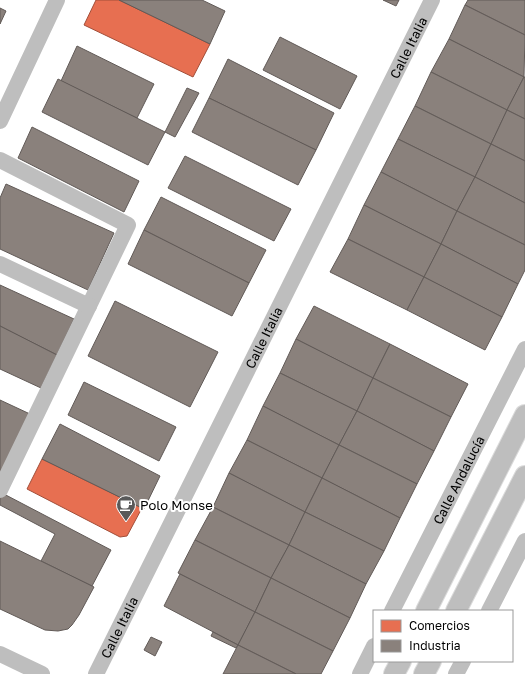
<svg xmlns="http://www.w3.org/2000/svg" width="525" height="674" viewBox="0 0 525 674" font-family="'Golos Text',sans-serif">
<rect width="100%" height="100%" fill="#fff"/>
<!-- shops -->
<g fill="#e76f51" stroke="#a24e39">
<polygon points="96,0 119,0 210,44 193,77 84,25"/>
<polygon points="42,459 142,508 127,536 120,537 27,489"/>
</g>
<!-- industry -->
<g fill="#8a817c" stroke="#615a57">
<polygon points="119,0 202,0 225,11 210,44"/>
<polygon points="383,0 399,0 396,6"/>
<polygon points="468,0 525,0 525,35 465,5"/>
<polygon points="465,5 525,35 524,77 449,39"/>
<polygon points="0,8 6,11 0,24"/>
<polygon points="280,37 357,76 340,109 263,70"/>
<polygon points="449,39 524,77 507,110 431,72"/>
<polygon points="77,46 154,84 137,118 61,81"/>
<polygon points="228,59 334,113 316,150 209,98"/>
<polygon points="431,72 507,110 491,144 415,106"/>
<polygon points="524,77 525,77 525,119 507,110"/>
<polygon points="58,79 165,132 148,165 42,112"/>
<polygon points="187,88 199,93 175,137 165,132"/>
<polygon points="209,98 316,150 298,185 192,132"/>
<polygon points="415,106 491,144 475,177 398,139"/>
<polygon points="507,110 525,119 525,161 491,144"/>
<polygon points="32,127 139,181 124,212 18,158"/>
<polygon points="398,139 475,177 457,211 381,172"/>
<polygon points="491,144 525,161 525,203 475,177"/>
<polygon points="185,156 291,209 274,241 168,188"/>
<polygon points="381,172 457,211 441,244 364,205"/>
<polygon points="475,177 525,203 525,245 457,211"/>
<polygon points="6,184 114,233 88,290 0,249 0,198"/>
<polygon points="161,197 266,250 249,283 144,230"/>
<polygon points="364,205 441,244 424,277 348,239"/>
<polygon points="457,211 525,245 525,270 518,284 441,244"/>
<polygon points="144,230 249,283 232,316 128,264"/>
<polygon points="348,239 424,277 407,310 330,272"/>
<polygon points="441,244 518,284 502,317 424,277"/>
<polygon points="424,277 502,317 485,350 407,310"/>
<polygon points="0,285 74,319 57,355 0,326"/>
<polygon points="115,301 218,352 190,407 88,356"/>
<polygon points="314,306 390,344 373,378 296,339"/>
<polygon points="0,326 57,355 41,388 0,369"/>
<polygon points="296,339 373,378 357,411 280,373"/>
<polygon points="390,344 468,384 451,417 373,378"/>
<polygon points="280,373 357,411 339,445 263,406"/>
<polygon points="373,378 451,417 434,451 357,411"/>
<polygon points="84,382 176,427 159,461 68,415"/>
<polygon points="0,400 30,414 0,476"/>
<polygon points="263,406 339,445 322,478 247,440"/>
<polygon points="357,411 434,451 417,484 339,445"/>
<polygon points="60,424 160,476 144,509 42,459"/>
<polygon points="247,440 322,478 305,512 229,473"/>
<polygon points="339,445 417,484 400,518 322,478"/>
<polygon points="229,473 305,512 289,545 213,507"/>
<polygon points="322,478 400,518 384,551 305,512"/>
<polygon points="2,493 111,550 92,586 41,561 55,534 0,505 0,498"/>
<polygon points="213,507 289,545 271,578 195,540"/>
<polygon points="305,512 384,551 366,584 289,545"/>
<polygon points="195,540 271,578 255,612 178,573"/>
<polygon points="0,541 94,587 79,615 72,625 68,629 58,631 45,630 0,609"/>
<polygon points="289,545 366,584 350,618 271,578"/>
<polygon points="180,574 255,612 238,645 164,606"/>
<polygon points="271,578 350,618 333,651 255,612"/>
<polygon points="255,612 333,651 321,674 296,674 238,645"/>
<polygon points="213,632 238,645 236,648 211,636"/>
<polygon points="151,637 162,642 155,656 144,650"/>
<polygon points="238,645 296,674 223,674"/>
</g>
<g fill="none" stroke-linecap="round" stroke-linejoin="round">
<!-- major casing -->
<g stroke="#dbdbdb" stroke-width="22">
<g id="major">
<polyline points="426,611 525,415"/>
<polyline points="456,611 525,476"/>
<polyline points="394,674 401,661"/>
<polyline points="424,674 431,661"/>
</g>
</g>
<!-- minor -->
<g stroke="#bebebe" stroke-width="16">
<polyline points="0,121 57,0"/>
<polyline points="0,160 128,225 0,490"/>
<polyline points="0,264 89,306"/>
<path id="s1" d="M392 611 525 349"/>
<polyline points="489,611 525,541"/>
<polyline points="0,654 42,674"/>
<path id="s2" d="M96 674 432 0"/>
<polyline points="360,674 374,646"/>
<polyline points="456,674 463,661"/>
</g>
<!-- major -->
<use href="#major" stroke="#bebebe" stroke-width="20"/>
</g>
<!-- icons -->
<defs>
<g id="cafe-pin" transform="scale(1)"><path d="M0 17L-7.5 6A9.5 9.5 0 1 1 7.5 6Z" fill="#595959" stroke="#fff"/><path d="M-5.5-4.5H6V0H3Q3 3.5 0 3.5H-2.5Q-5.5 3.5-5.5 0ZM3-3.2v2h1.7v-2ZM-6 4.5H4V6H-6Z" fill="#fff"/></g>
</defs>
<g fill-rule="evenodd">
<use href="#cafe-pin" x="126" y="505"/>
</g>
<g text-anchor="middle" stroke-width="4" stroke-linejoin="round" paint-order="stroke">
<!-- street labels -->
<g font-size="13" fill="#000" stroke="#fff">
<text dy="5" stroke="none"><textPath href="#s2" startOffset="700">Calle Italia</textPath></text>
<text dy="5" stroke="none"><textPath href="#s2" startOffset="376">Calle Italia</textPath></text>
<text dy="5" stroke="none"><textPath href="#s1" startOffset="147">Calle Andalucía</textPath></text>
<text dy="5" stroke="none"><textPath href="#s2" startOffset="52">Calle Italia</textPath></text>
</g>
<!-- poi labels -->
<g font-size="13" fill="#000" stroke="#fff" text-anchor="start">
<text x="140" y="510">Polo Monse</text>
</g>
</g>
<!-- legend -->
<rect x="373" y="610" width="140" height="52" fill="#ffffff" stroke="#999999"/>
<rect x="381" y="620" width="20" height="12" fill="#e76f51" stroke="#999999"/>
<text x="409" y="630" font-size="12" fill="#000000">Comercios</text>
<rect x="381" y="640" width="20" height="12" fill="#8a817c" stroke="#999999"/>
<text x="409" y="650" font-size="12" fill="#000000">Industria</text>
</svg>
